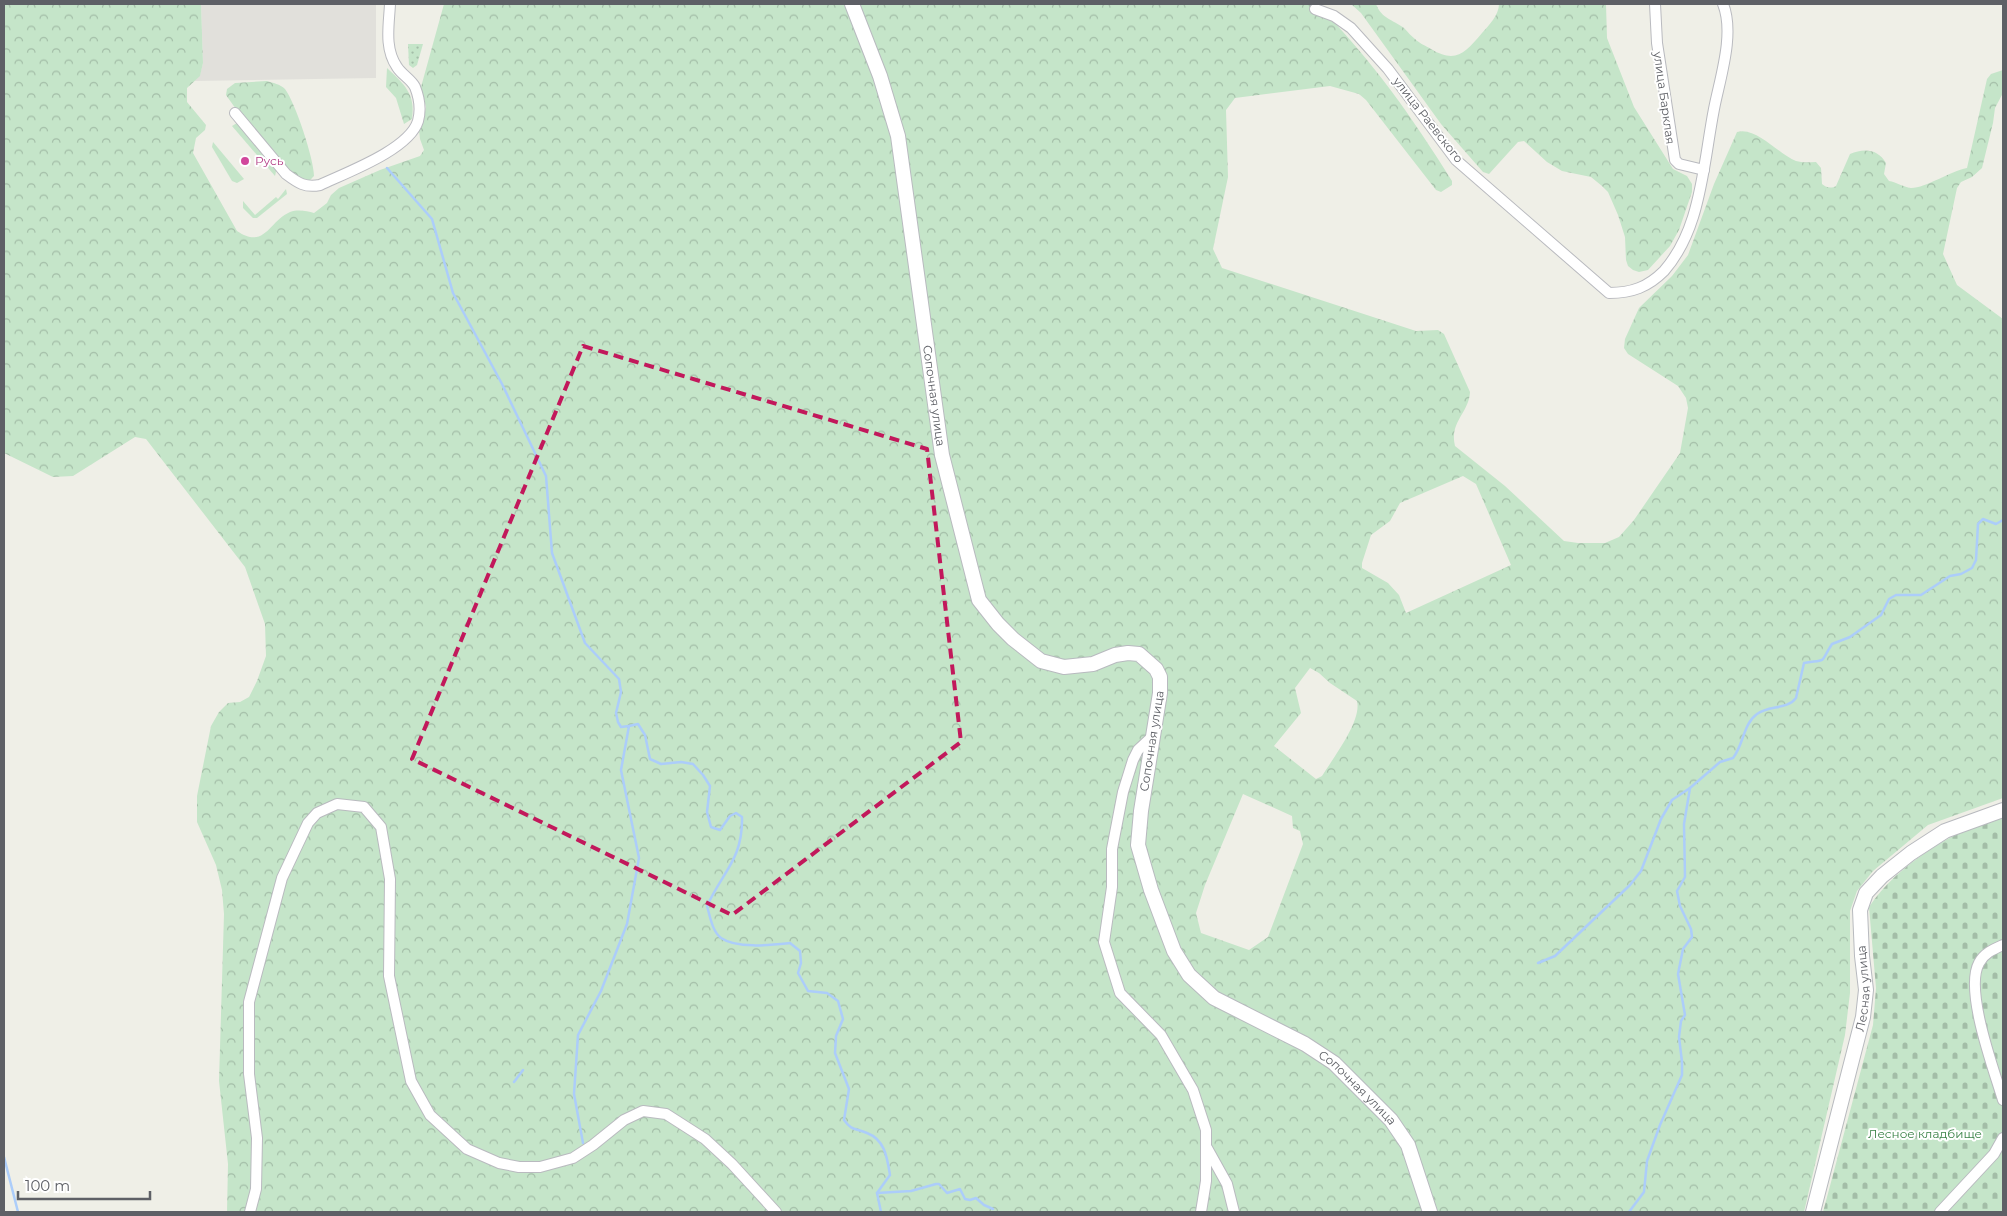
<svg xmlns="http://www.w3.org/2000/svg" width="2007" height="1216" viewBox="0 0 2007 1216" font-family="Montserrat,sans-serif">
<defs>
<pattern id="forest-crowns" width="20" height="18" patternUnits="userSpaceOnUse" patternTransform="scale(1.25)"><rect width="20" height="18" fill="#c5e5c9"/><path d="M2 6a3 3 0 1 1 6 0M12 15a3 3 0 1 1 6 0" fill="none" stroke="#a3bda7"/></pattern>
<pattern id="cemetery-stones" width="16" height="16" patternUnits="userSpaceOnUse" patternTransform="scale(1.25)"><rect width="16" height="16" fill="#c5e5c9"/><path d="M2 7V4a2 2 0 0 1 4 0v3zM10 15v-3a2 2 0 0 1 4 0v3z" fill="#a3bda7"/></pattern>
<pattern id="park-dots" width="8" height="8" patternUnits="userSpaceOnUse" patternTransform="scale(1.25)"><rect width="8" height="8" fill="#c5e5c9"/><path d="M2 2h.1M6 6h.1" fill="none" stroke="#a3bda7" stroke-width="1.8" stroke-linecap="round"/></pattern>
</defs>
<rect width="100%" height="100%" fill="#efefe7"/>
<!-- industrial -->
<polygon fill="#e1e0db" points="201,4 376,4 376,78 193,81 200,75 203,63"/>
<!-- green -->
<g fill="#c5e5c9">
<polygon points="237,123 277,167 275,176 232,126"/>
<polygon points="213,142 244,179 237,183 232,181 212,147"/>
<polygon points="286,189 287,194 257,218 253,218 243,208 243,201 255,215 276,197 278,199"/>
</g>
<!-- forest -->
<g fill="url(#forest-crowns)" fill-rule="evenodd">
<path d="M4 4H201L203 63 200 76 187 88V102L206 125 205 130 196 138 193 153 237 231C265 250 269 221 290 212 298 209 307 211 314 213L327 203 331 195 339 188 380 170 420 156 424 150 420 139 419 130 423 122 426 107 421 87 444 4H1319V7C1371 58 1414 120 1452 181V185L1441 192 1436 190 1366 100 1359 94 1330 86 1235 98 1226 110 1228 177 1213 249 1222 268 1416 331 1438 330 1444 334 1470 392C1469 413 1449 422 1455 446L1505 486 1564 541 1578 543H1605L1619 537 1634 520 1680 453 1688 408 1686 398 1678 386 1628 354 1624 348 1625 339 1639 308 1672 276 1688 255 1714 184 1737 132C1756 126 1778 154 1796 161 1803 163 1809 162 1816 162L1821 168 1822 184C1825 187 1831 189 1836 186L1850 154C1864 148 1878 149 1886 163L1884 174 1889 181C1896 182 1906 188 1911 188 1926 188 1950 171 1967 168L1987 79 1991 74 2003 70V93L1995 108 1993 123 1982 168 1972 177 1961 182 1957 188 1943 254 1957 285 2003 319V798L1928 825 1873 871 1857 891 1850 911V993L1845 1035 1804 1212H227L228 1164 219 1081 224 914 222 890 216 865 197 822V796L211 726 219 712 228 703 240 702 249 697 257 681 266 656 265 624 245 567 146 439 135 437 73 476 53 477 4 453ZM1463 476 1476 484 1511 565 1406 613 1399 595 1388 583 1362 568V563L1371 535 1390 521 1400 503ZM1310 668 1319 673 1330 683 1357 701C1362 721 1333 758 1322 776L1316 779 1274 746 1301 713 1295 688ZM1243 794 1292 816 1293 828 1300 831 1303 844 1268 937 1249 950 1201 933 1196 913 1205 885Z"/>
<path d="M1351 4H1376C1381 18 1393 20 1404 28 1408 32 1411 36 1415 39 1419 43 1426 46 1431 49 1456 64 1465 53 1482 33 1489 25 1499 15 1499 4H1606L1607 38 1634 107 1673 169 1687 176 1692 184V192L1679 230 1670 246 1648 270 1639 272 1633 270 1628 266 1626 260 1625 237 1618 215 1608 192 1602 186 1591 177 1562 171 1547 162 1524 141 1518 142 1489 174 1483 172 1441 124 1361 13Z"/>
<path d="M387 68C404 84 416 94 412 119L404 124 396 98 386 87Z"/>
<path d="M267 81C273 83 280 84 285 89 295 102 314 159 314 176 311 179 309 182 305 182 288 179 237 111 226 95L227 89 235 83Z"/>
</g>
<!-- cemetery -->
<path fill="url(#cemetery-stones)" d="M2003 816V1212H1823L1873 1025 1876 988 1869 907C1898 864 1954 830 2003 816Z"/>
<!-- park -->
<polygon fill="url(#park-dots)" points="408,44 423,44 417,65 413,68 409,65"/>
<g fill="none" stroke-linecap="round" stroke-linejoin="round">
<!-- stream -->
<g stroke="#accdfa" stroke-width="2.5">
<polyline points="387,168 432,219 453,293 502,384 546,476 552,553 585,643 619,679 621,692 616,713 618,722 621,727 629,726 621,770 639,858 627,924 601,991 578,1035 574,1094 583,1143"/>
<path d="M629 726 638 724 645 735 650 759 661 764 681 762 693 764 703 775 710 786 707 812 711 827 720 830 730 816 736 813 742 817C743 859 723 871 707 906 710 916 712 931 721 938 737 949 771 945 790 943L800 951 801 963 798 973 808 991 827 993 838 1001 843 1019 836 1036 835 1053 849 1089 844 1120C852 1131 855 1128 867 1133 885 1140 887 1157 890 1175L877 1193 881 1212"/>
<polyline points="1538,963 1555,956 1630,885 1641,871 1661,819 1672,800 1690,788"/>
<polyline points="514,1082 523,1070"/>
<polyline points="4,1157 18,1212"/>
<polyline points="877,1193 911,1191 936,1184 939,1184 947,1193 960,1189 965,1199 970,1200 976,1198 984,1205 993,1209"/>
<path d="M1629 1212 1644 1192 1647 1161 1660 1125 1682 1075V1062L1679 1037 1681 1021 1685 1015 1678 974 1683 949 1692 937 1691 929 1680 906 1677 891 1685 877 1684 824 1690 788 1720 762 1733 758C1744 744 1743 724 1757 714 1769 705 1787 710 1796 698L1804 663C1829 659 1819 664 1832 644L1850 637 1881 615 1889 599 1896 595H1921L1950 576 1961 574 1972 568 1976 560 1978 524 1983 519 1996 524 2003 520"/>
</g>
<!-- street casing -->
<g stroke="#b9babf" stroke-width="12">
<g id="street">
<polyline points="1655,4 1657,43 1675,160 1679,164 1704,170"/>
<path d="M1315 9 1334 16 1351 28 1388 69 1456 160 1609 293C1632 293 1648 287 1664 271 1677 256 1687 236 1693 217 1704 182 1707 145 1714 109 1720 78 1735 34 1723 4"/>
<path d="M235 113 286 174C298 183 305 188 320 185 345 173 409 150 418 121 421 110 419 97 415 87 411 79 402 75 397 67 384 48 389 25 390 4"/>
<polyline points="1153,736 1138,750 1133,760 1123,792 1112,849 1112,887 1104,942 1120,993 1161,1035 1193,1090 1206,1130 1206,1181 1201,1212"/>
<path d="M2003 945C1994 949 1984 953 1979 963 1964 990 1994 1070 2003 1100"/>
<polyline points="1207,1148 1227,1184 1234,1212"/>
<polyline points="250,1212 256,1189 257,1138 249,1074 249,1002 282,878 308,823 317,813 337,804 364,807 381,827 390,879 389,976 411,1081 430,1115 467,1149 499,1163 519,1167 540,1167 573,1158 593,1145 624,1120 643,1111 666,1114 705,1139 732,1164 776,1212"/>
<polyline points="1940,1212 1994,1154 2003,1138"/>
</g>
</g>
<!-- secondary casing -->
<g stroke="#b8babf" stroke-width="16">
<g id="secondary">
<path id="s1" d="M852 4 880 76 898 136 942 455 979 600 998 624 1013 639 1041 661 1064 667 1093 664 1115 655 1128 653 1139 654 1156 669 1160 677V693L1141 811 1138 845 1151 890 1174 951 1189 975 1214 998 1305 1044 1334 1063 1391 1120 1408 1145 1430 1212"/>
<path id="s2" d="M1813 1212 1863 1017 1866 990 1862 956 1860 910 1866 893 1882 876 1911 853 1945 831 2003 810"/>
</g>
</g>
<!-- street -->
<use href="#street" stroke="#fff" stroke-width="10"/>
<!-- secondary -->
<use href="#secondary" stroke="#fff" stroke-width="14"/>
</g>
<!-- marked area -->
<path fill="none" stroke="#c2185b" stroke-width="4" stroke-dasharray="10 6" stroke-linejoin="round" d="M583 346 927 449 961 742 732 915 412 759Z"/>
<!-- markers -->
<circle fill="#d1479c" stroke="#fff" stroke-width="2" cx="245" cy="161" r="5"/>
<g text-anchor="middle" stroke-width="4" stroke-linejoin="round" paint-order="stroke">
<!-- street labels -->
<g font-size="12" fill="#5e6066" stroke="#fff">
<text transform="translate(1664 98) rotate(82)" y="4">улица Барклая</text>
<text transform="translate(1428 120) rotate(52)" y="4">улица Раевского</text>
<text dy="4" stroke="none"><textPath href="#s1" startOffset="402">Сопочная улица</textPath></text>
<text transform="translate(1152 741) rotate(-81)" y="4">Сопочная улица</text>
<text dy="4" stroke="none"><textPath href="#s2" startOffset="230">Лесная улица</textPath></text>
<text dy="4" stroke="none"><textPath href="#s1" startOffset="1346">Сопочная улица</textPath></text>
</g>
<!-- hotel labels -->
<g font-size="12" fill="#b23c85" stroke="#fff" text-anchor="start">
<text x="255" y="165">Русь</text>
</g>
<!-- park labels -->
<g font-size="12" fill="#3a8247" stroke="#fff">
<text x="1925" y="1138">Лесное кладбище</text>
</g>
</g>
<!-- border -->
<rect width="2007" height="1216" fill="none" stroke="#5e6066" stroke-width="10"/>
<!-- scale -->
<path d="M18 1191v8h132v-8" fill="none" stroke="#5e6066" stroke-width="2.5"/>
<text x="25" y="1191" font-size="15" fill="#5e6066" stroke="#ffffff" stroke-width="4" paint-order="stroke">100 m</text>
</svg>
